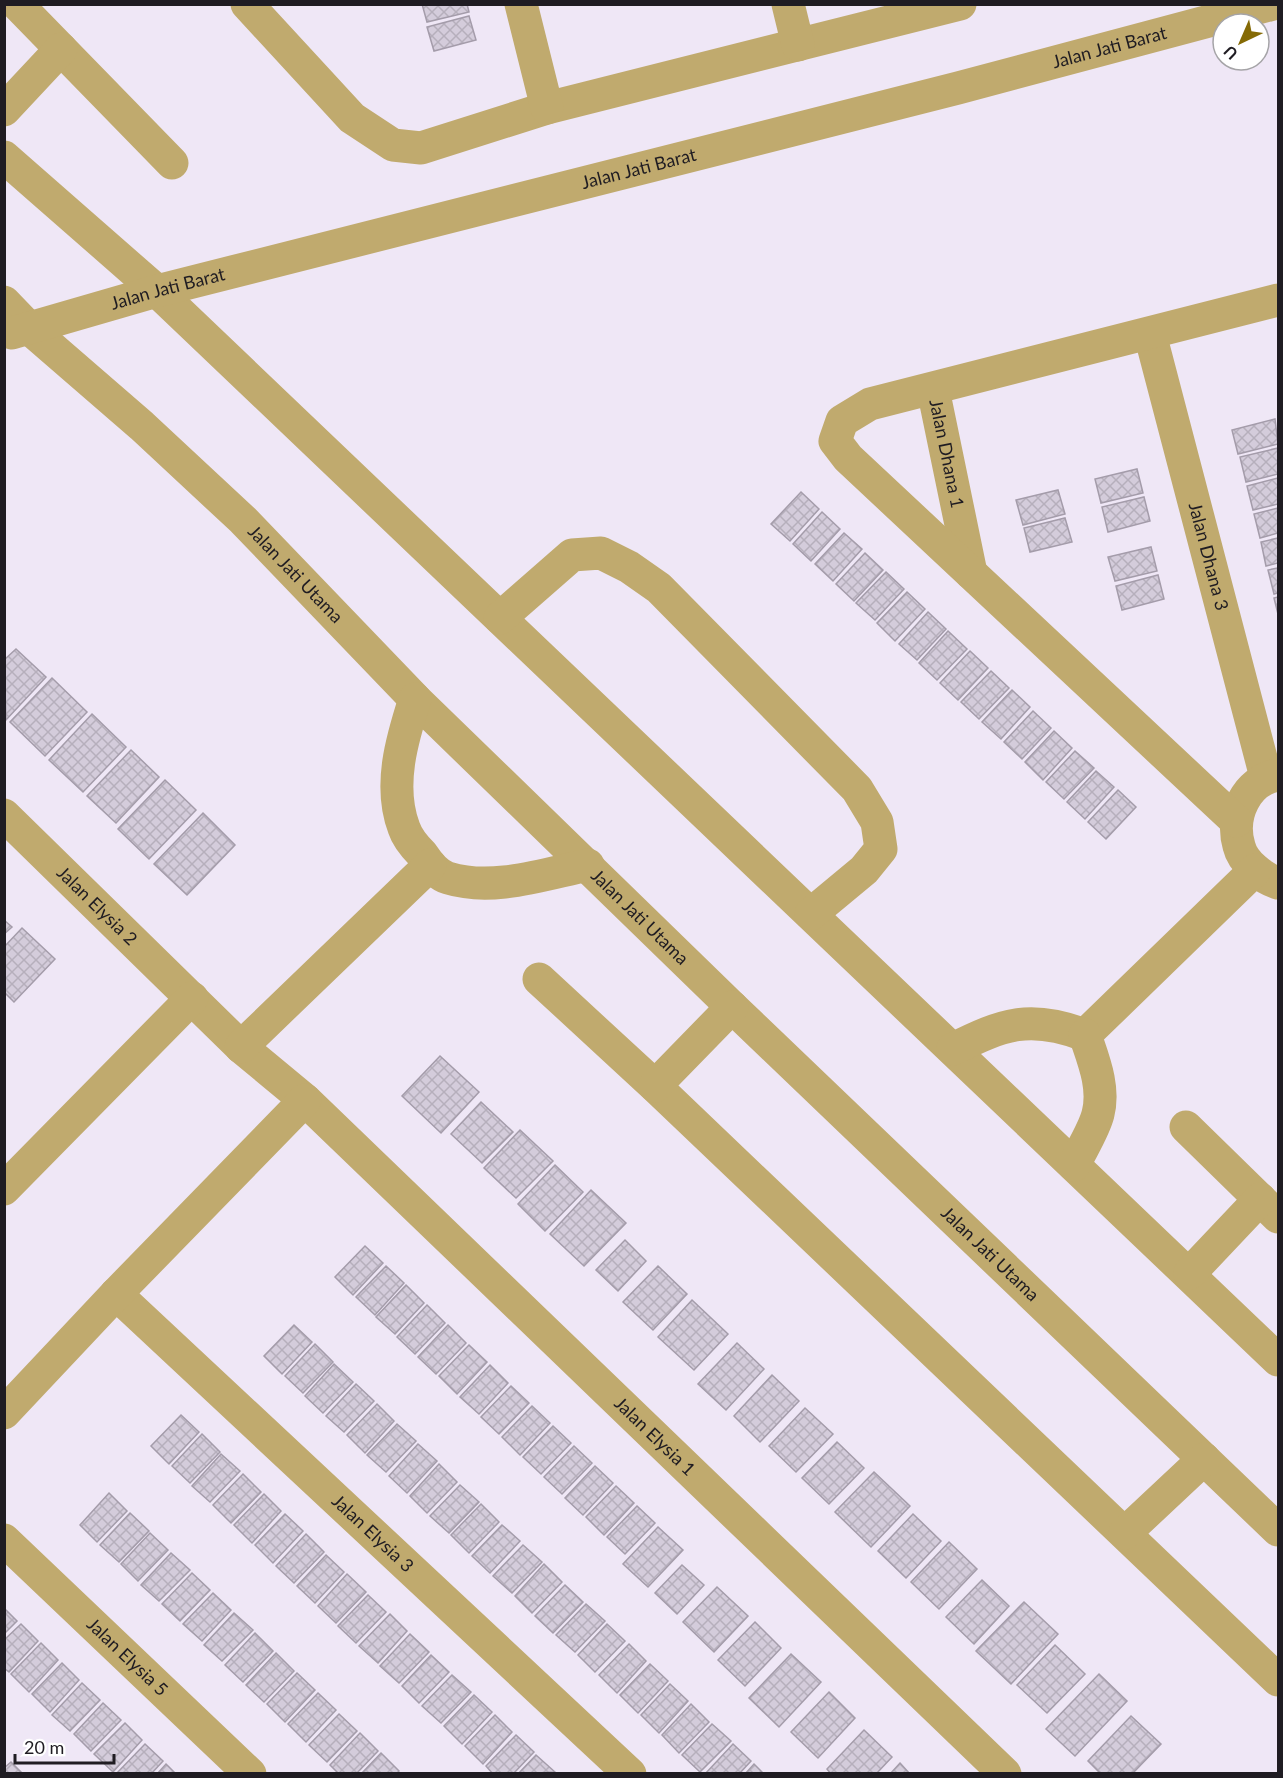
<svg xmlns="http://www.w3.org/2000/svg" width="1283" height="1778" viewBox="0 0 1283 1778" font-family="Lato,sans-serif">
<defs>
<pattern id="building-cross-hatch" width="8" height="8" patternUnits="userSpaceOnUse" patternTransform="scale(1.5)"><rect width="8" height="8" fill="#d4ccdb"/><path d="M0 0l8 8M0 8l8-8" fill="none" stroke="#b6afbc"/></pattern>
</defs>
<rect width="100%" height="100%" fill="#efe7f6"/>
<!-- building -->
<g fill="url(#building-cross-hatch)" stroke="#a49caa" stroke-width="1.5">
<polygon points="422,4 467,4 469,12 427,22"/>
<polygon points="469,16 476,40 434,51 427,27"/>
<polygon points="1275,419 1278,444 1238,454 1232,430"/>
<polygon points="1278,448 1278,474 1246,482 1240,457"/>
<polygon points="1137,469 1143,493 1101,503 1095,479"/>
<polygon points="1278,478 1278,504 1253,510 1247,486"/>
<polygon points="1058,490 1065,514 1023,525 1016,500"/>
<polygon points="801,492 819,509 790,541 771,524"/>
<polygon points="1144,497 1150,521 1108,532 1102,507"/>
<polygon points="1278,508 1278,533 1260,538 1254,514"/>
<polygon points="822,512 840,529 811,561 793,544"/>
<polygon points="1065,518 1072,542 1030,552 1024,528"/>
<polygon points="844,533 862,549 833,581 815,564"/>
<polygon points="1278,538 1278,563 1266,566 1261,542"/>
<polygon points="1151,547 1157,571 1115,581 1108,557"/>
<polygon points="865,553 883,570 854,601 836,584"/>
<polygon points="1278,568 1278,593 1274,594 1268,570"/>
<polygon points="886,572 904,589 875,620 856,603"/>
<polygon points="1158,575 1164,599 1122,610 1116,586"/>
<polygon points="907,592 925,609 895,641 877,623"/>
<polygon points="1278,597 1278,614 1274,598"/>
<polygon points="928,612 946,629 917,660 899,644"/>
<polygon points="948,631 967,649 937,680 919,663"/>
<polygon points="16,649 46,677 6,720 4,660"/>
<polygon points="970,651 988,668 958,700 940,683"/>
<polygon points="991,671 1009,688 979,719 961,702"/>
<polygon points="52,678 87,712 45,756 10,722"/>
<polygon points="1012,690 1030,707 1001,739 982,722"/>
<polygon points="1033,711 1051,728 1022,759 1004,742"/>
<polygon points="92,714 126,747 83,792 49,760"/>
<polygon points="1054,731 1072,748 1043,780 1025,762"/>
<polygon points="131,750 159,777 116,823 87,796"/>
<polygon points="1075,751 1094,768 1064,799 1046,782"/>
<polygon points="1096,771 1114,787 1085,819 1067,802"/>
<polygon points="165,780 196,810 149,859 118,829"/>
<polygon points="1118,790 1136,807 1106,839 1088,822"/>
<polygon points="203,813 235,845 187,895 154,864"/>
<polygon points="4,920 12,927 4,934"/>
<polygon points="22,928 55,959 14,1002 4,992 4,947"/>
<polygon points="440,1056 479,1092 441,1133 402,1096"/>
<polygon points="481,1102 513,1132 482,1163 451,1134"/>
<polygon points="520,1130 553,1161 516,1198 484,1168"/>
<polygon points="555,1165 583,1192 545,1231 518,1204"/>
<polygon points="591,1190 626,1223 584,1266 550,1234"/>
<polygon points="625,1240 646,1261 618,1291 596,1270"/>
<polygon points="365,1246 383,1263 353,1295 335,1277"/>
<polygon points="386,1266 404,1283 375,1315 356,1297"/>
<polygon points="658,1266 687,1294 653,1330 623,1302"/>
<polygon points="406,1285 424,1303 395,1334 376,1317"/>
<polygon points="692,1300 728,1334 694,1370 658,1337"/>
<polygon points="427,1305 445,1323 415,1354 397,1337"/>
<polygon points="294,1325 312,1342 282,1374 264,1356"/>
<polygon points="448,1325 466,1343 436,1374 418,1357"/>
<polygon points="737,1343 764,1369 726,1410 698,1384"/>
<polygon points="315,1344 333,1362 303,1393 285,1376"/>
<polygon points="469,1345 487,1362 457,1394 439,1376"/>
<polygon points="334,1364 353,1382 323,1413 305,1396"/>
<polygon points="490,1365 508,1383 479,1414 460,1397"/>
<polygon points="772,1375 799,1401 760,1442 734,1416"/>
<polygon points="356,1384 374,1401 344,1432 326,1416"/>
<polygon points="511,1386 529,1403 499,1434 481,1417"/>
<polygon points="377,1404 394,1421 365,1453 347,1435"/>
<polygon points="532,1406 550,1423 520,1455 502,1437"/>
<polygon points="805,1408 833,1434 796,1472 769,1446"/>
<polygon points="181,1415 199,1432 169,1464 151,1446"/>
<polygon points="397,1424 416,1441 386,1472 367,1455"/>
<polygon points="553,1426 571,1443 541,1474 523,1457"/>
<polygon points="202,1434 220,1452 190,1483 172,1466"/>
<polygon points="837,1442 864,1468 829,1504 802,1478"/>
<polygon points="418,1444 437,1461 407,1493 389,1476"/>
<polygon points="574,1446 592,1463 562,1494 544,1477"/>
<polygon points="221,1454 240,1471 210,1502 192,1486"/>
<polygon points="439,1464 457,1482 427,1513 410,1496"/>
<polygon points="595,1466 613,1483 583,1515 565,1498"/>
<polygon points="874,1472 910,1506 871,1547 835,1512"/>
<polygon points="243,1474 261,1492 231,1523 213,1505"/>
<polygon points="460,1485 479,1502 449,1533 430,1516"/>
<polygon points="616,1486 634,1503 604,1535 586,1517"/>
<polygon points="109,1493 127,1511 97,1542 80,1525"/>
<polygon points="264,1494 281,1511 252,1543 234,1525"/>
<polygon points="481,1504 499,1522 469,1553 451,1535"/>
<polygon points="637,1506 655,1523 625,1554 607,1537"/>
<polygon points="130,1513 149,1531 119,1562 100,1545"/>
<polygon points="285,1514 303,1531 273,1563 255,1545"/>
<polygon points="913,1514 941,1541 906,1578 878,1551"/>
<polygon points="502,1525 520,1541 490,1573 472,1556"/>
<polygon points="658,1527 683,1550 648,1587 623,1564"/>
<polygon points="150,1533 168,1550 138,1581 121,1564"/>
<polygon points="306,1534 324,1552 294,1583 276,1566"/>
<polygon points="949,1542 977,1569 939,1609 911,1582"/>
<polygon points="523,1545 542,1562 512,1593 493,1576"/>
<polygon points="171,1553 190,1570 159,1601 141,1585"/>
<polygon points="326,1555 344,1572 315,1603 297,1586"/>
<polygon points="544,1564 562,1582 532,1613 515,1596"/>
<polygon points="682,1565 704,1585 677,1614 655,1593"/>
<polygon points="192,1573 210,1590 180,1621 162,1604"/>
<polygon points="347,1574 366,1592 336,1623 318,1606"/>
<polygon points="982,1580 1009,1606 974,1644 946,1617"/>
<polygon points="565,1585 583,1602 553,1633 535,1616"/>
<polygon points="717,1587 748,1616 714,1652 683,1622"/>
<polygon points="213,1593 231,1610 202,1641 183,1624"/>
<polygon points="368,1595 386,1612 356,1643 338,1626"/>
<polygon points="1024,1602 1058,1634 1011,1684 976,1651"/>
<polygon points="586,1604 605,1621 575,1652 556,1635"/>
<polygon points="4,1608 17,1621 4,1634"/>
<polygon points="234,1613 253,1630 222,1661 204,1645"/>
<polygon points="390,1614 407,1631 378,1663 359,1646"/>
<polygon points="755,1622 781,1648 745,1686 718,1660"/>
<polygon points="21,1624 38,1641 9,1672 4,1668 4,1640"/>
<polygon points="607,1624 625,1641 595,1672 578,1655"/>
<polygon points="255,1633 273,1651 243,1682 225,1665"/>
<polygon points="410,1634 429,1652 399,1683 380,1666"/>
<polygon points="41,1643 58,1660 29,1692 11,1674"/>
<polygon points="629,1644 646,1661 617,1693 599,1675"/>
<polygon points="1055,1645 1085,1674 1047,1713 1017,1685"/>
<polygon points="276,1653 294,1671 264,1702 246,1685"/>
<polygon points="791,1654 821,1682 779,1727 749,1698"/>
<polygon points="431,1655 449,1672 419,1703 402,1686"/>
<polygon points="62,1663 79,1680 50,1712 32,1694"/>
<polygon points="650,1664 668,1681 638,1713 620,1695"/>
<polygon points="297,1673 315,1690 285,1722 267,1704"/>
<polygon points="1099,1674 1127,1701 1075,1756 1046,1729"/>
<polygon points="452,1675 471,1692 441,1723 422,1706"/>
<polygon points="82,1683 100,1700 70,1731 52,1715"/>
<polygon points="670,1684 688,1701 659,1733 641,1715"/>
<polygon points="829,1692 855,1718 818,1758 791,1732"/>
<polygon points="318,1693 336,1710 306,1742 288,1724"/>
<polygon points="474,1695 492,1712 462,1744 444,1726"/>
<polygon points="103,1703 121,1720 91,1751 74,1734"/>
<polygon points="691,1704 709,1722 679,1753 662,1735"/>
<polygon points="339,1714 357,1731 327,1762 309,1745"/>
<polygon points="495,1715 512,1732 483,1764 465,1746"/>
<polygon points="1131,1716 1161,1744 1132,1774 1101,1774 1088,1761"/>
<polygon points="125,1723 142,1740 113,1772 94,1754"/>
<polygon points="712,1724 731,1741 700,1772 682,1755"/>
<polygon points="864,1730 892,1757 876,1774 831,1774 827,1769"/>
<polygon points="360,1733 378,1751 356,1774 339,1774 330,1765"/>
<polygon points="516,1735 534,1752 513,1774 493,1774 486,1766"/>
<polygon points="145,1744 163,1761 151,1774 116,1774"/>
<polygon points="733,1744 751,1761 739,1774 705,1774"/>
<polygon points="381,1753 399,1771 396,1774 361,1774"/>
<polygon points="536,1755 555,1772 518,1774"/>
<polygon points="11,1762 23,1774 4,1774 4,1768"/>
<polygon points="900,1763 910,1774 890,1774"/>
<polygon points="166,1764 176,1774 157,1774"/>
<polygon points="754,1764 764,1774 745,1774"/>
</g>
<g fill="none" stroke-linecap="round" stroke-linejoin="round">
<!-- minor -->
<g stroke="#c0aa6e" stroke-width="33">
<polyline points="17,4 172,163"/>
<polyline points="247,4 352,118 393,145 421,148 547,108 960,4"/>
<polyline points="521,4 547,108"/>
<polyline points="788,4 798,45"/>
<polyline points="4,110 61,49"/>
<polyline points="4,157 157,291 1278,1360"/>
<path id="s1" d="M4 302 30 329 142 426 243 520 415 699 732 1007 1278 1530"/>
<path id="s2" d="M12 333 157 291 958 88 1273 4"/>
<path id="s3" d="M1150 334 1266 777"/>
<path id="s4" d="M933 389 971 573"/>
<polyline points="500,618 572,555 601,553 629,567 659,588 857,789 877,822 881,849 864,870 811,914"/>
<path d="M415 699C402 739 388 786 404 828 407 837 415 847 422 854 428 863 438 875 448 878 493 892 544 874 588 865"/>
<path d="M1278 775C1246 780 1230 816 1239 846 1243 863 1263 878 1278 883"/>
<path id="s5" d="M4 815 241 1047 305 1100 1005 1774"/>
<polyline points="1236,821 848,458 835,441 842,421 870,404 1278,300"/>
<polyline points="539,979 655,1086 1278,1680"/>
<polyline points="1085,1035 1255,870"/>
<polyline points="241,1047 430,865"/>
<path d="M953 1049C1003 1024 1030 1014 1085 1035"/>
<polyline points="655,1086 732,1007"/>
<polyline points="1186,1127 1278,1217"/>
<path d="M1074 1165C1081 1150 1094 1130 1098 1114 1105 1087 1093 1059 1085 1035"/>
<polyline points="4,1189 192,998"/>
<polyline points="1190,1273 1260,1199"/>
<path id="s6" d="M116 1294 630 1774"/>
<polyline points="4,1413 116,1294 305,1100"/>
<polyline points="1125,1533 1204,1459"/>
<path id="s7" d="M4 1540 250 1774"/>
</g>
</g>
<g text-anchor="middle" stroke-width="6" stroke-linejoin="round" paint-order="stroke">
<!-- street labels -->
<g font-size="18" fill="#1f1c22" stroke="#fff">
<text dy="6" stroke="none"><textPath href="#s2" startOffset="1134">Jalan Jati Barat</textPath></text>
<text dy="6" stroke="none"><textPath href="#s2" startOffset="648">Jalan Jati Barat</textPath></text>
<text dy="6" stroke="none"><textPath href="#s2" startOffset="162">Jalan Jati Barat</textPath></text>
<text dy="6" stroke="none"><textPath href="#s4" startOffset="66">Jalan Dhana 1</textPath></text>
<text dy="6" stroke="none"><textPath href="#s3" startOffset="230">Jalan Dhana 3</textPath></text>
<text dy="6" stroke="none"><textPath href="#s1" startOffset="399">Jalan Jati Utama</textPath></text>
<text dy="6" stroke="none"><textPath href="#s5" startOffset="130">Jalan Elysia 2</textPath></text>
<text dy="6" stroke="none"><textPath href="#s1" startOffset="885">Jalan Jati Utama</textPath></text>
<text dy="6" stroke="none"><textPath href="#s1" startOffset="1371">Jalan Jati Utama</textPath></text>
<text dy="6" stroke="none"><textPath href="#s5" startOffset="900">Jalan Elysia 1</textPath></text>
<text dy="6" stroke="none"><textPath href="#s6" startOffset="351">Jalan Elysia 3</textPath></text>
<text dy="6" stroke="none"><textPath href="#s7" startOffset="170">Jalan Elysia 5</textPath></text>
</g>
</g>
<!-- border -->
<rect width="1283" height="1778" fill="none" stroke="#1f1c22" stroke-width="12"/>
<!-- north arrow -->
<g transform="translate(1241 42) rotate(224)"><circle r="28" fill="#ffffff" stroke="#a5a4a7" stroke-width="1.5"/>
<path d="M0-4.5L10 22L0 15L-10 22Z" fill="#856a05"/>
<text y="-9" font-size="16" font-weight="bold" text-anchor="middle" fill="#1f1c22">U</text>
</g>
<!-- scale -->
<path d="M15 1754v9h99v-9" fill="none" stroke="#1f1c22" stroke-width="3"/>
<text x="24" y="1754" font-size="18" fill="#1f1c22" stroke="#ffffff" stroke-width="4.5" paint-order="stroke">20 m</text>
</svg>
